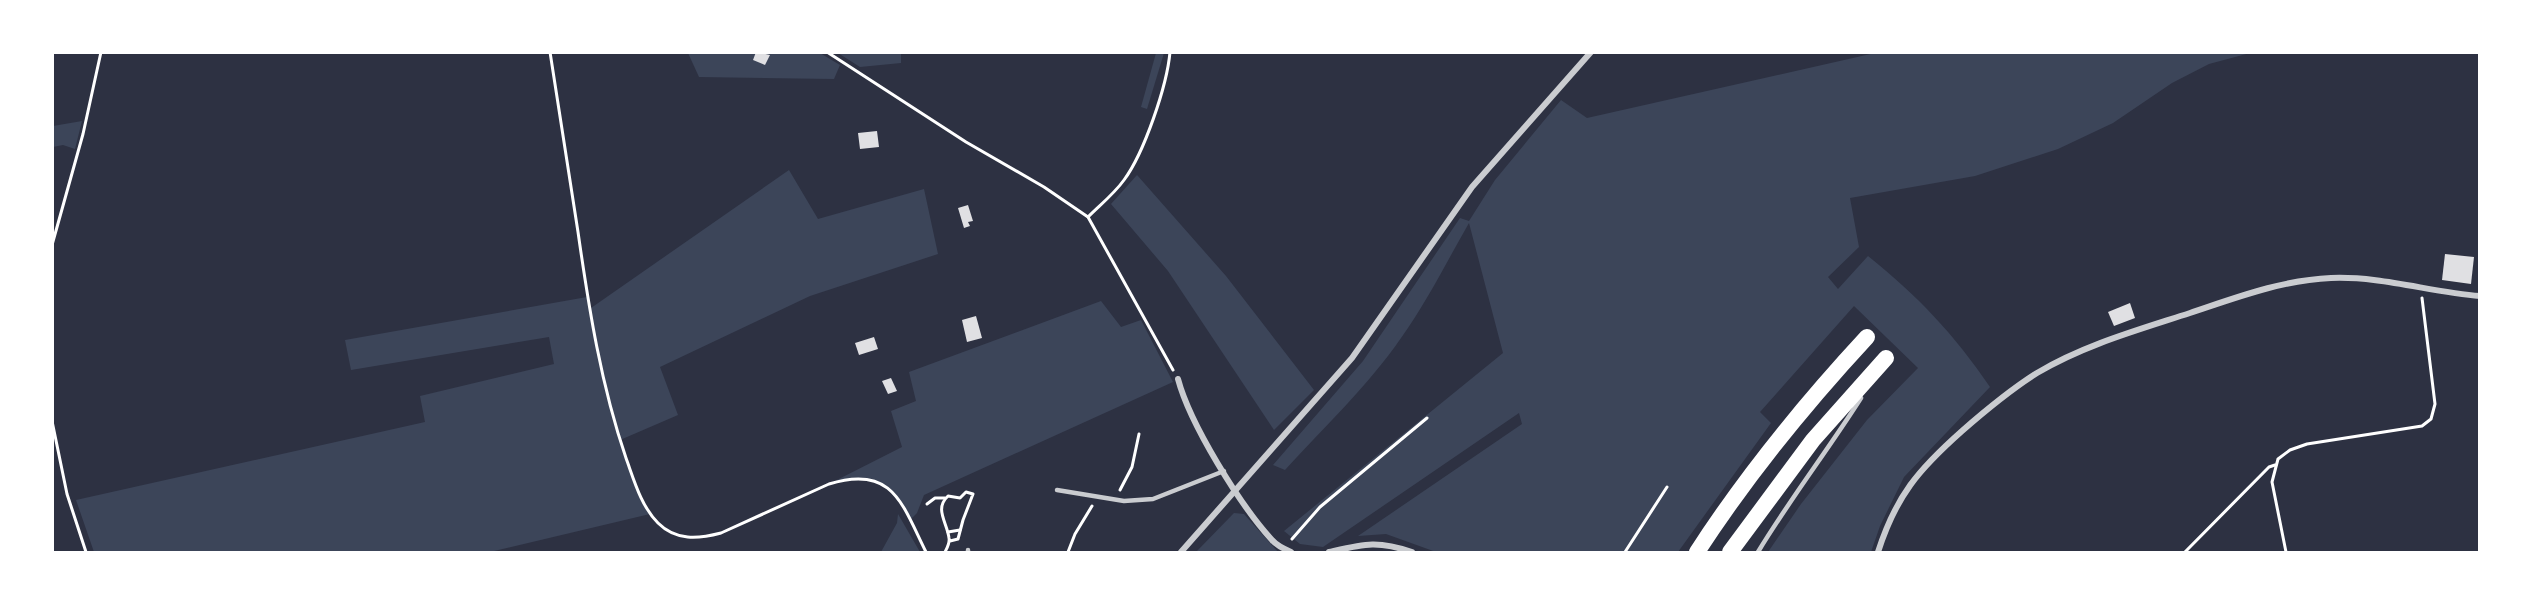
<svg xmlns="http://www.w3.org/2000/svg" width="2532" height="605" viewBox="0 0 2532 605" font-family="'Crimson Pro',serif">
<rect width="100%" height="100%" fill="#2d3142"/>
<!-- green -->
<g fill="#3c4559">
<polygon points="688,53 820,53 840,65 834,79 699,77"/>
<polygon points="838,53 901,53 901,63 860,67"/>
<polygon points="1156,53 1164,53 1147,109 1141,107"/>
<path d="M1875 53H2250L2209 64 2172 83 2113 123 2058 149 1975 176 1850 198 1859 247 1828 277 1838 289 1868 256C1918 296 1954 334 1990 387L1904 477 1880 526 1871 552H1768L1801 504 1867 420 1918 368 1854 306 1760 412 1771 423 1678 552H1436L1386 534 1358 536 1522 424 1519 413 1323 547 1300 544 1284 531 1503 353 1469 223C1447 261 1427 302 1401 338 1368 386 1324 427 1285 470L1273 465 1363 361 1460 218 1469 221 1495 180 1561 100 1587 118Z"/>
<polygon points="82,121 75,149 63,145 53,147 53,126"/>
<polygon points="789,170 818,219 924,189 938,254 810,296 660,367 678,415 620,440 634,482 650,514 490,552 94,552 76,500 425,422 420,396 554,364 549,337 351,370 345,340 587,297 591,308"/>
<polygon points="1137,175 1226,276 1314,390 1274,430 1168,271 1111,204"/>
<path d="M1101 301 1121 327 1141 320 1173 382 924 495 917 513 910 520C889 482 872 471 829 484L902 447 891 411 916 401 909 372Z"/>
<polygon points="1234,513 1244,514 1278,552 1196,552"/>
<polygon points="898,514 920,552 881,552 897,523"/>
</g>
<!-- building -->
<g fill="#e0e0e3">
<polygon points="756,52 770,55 765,65 753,60"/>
<polygon points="877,131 879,147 860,149 858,133"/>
<polygon points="968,205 973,221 968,222 970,226 964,228 958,208"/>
<polygon points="2445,254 2474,257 2471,284 2442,280"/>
<polygon points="2130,303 2135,318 2114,326 2108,312"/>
<polygon points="976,316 982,338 967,342 962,320"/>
<polygon points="874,337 878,349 859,355 855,343"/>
<polygon points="891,378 897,391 888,394 882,381"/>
</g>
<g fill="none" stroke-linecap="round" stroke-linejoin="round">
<!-- path -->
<g stroke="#fff" stroke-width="3">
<path d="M550 52C559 112 569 172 578 232 589 309 601 385 626 458 634 480 641 506 658 523 676 541 698 539 721 533L829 484C893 464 902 504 926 552"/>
<polyline points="827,52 966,142 1044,187 1088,217 1173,370"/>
<path d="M1088 217C1100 205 1114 194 1124 180 1144 153 1167 86 1170 52"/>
<polyline points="52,245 83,134 101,52"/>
<polyline points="52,421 67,494 86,552"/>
<polyline points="1120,490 1132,467 1139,434"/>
<polyline points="927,504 935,498 945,498"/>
<polyline points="948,532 960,530"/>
<polyline points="1292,539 1320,507 1427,418"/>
<path d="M945 552C947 548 950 543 949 538 947 522 934 509 948 496L960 498 966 492 973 494 963 520 958 539 950 541"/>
<polyline points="1068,552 1075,534 1092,506"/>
<polyline points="1625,552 1667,487"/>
<polyline points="2185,552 2269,467 2275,465"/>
<polyline points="2286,552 2272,482 2278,459 2290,450 2307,444 2422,426 2431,419 2435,404 2422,298"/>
</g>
<!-- service -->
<g stroke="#caccd0" stroke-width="4.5">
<polyline points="1057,490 1124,501 1153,499 1224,471"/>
<polyline points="968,552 968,550"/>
<path d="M1758 552C1790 499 1828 450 1861 398"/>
</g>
<!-- minor -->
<g stroke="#caccd0" stroke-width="6">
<path d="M1178 379C1190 424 1240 505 1272 540 1277 546 1284 549 1291 552"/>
<polyline points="1181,552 1352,358 1472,187 1591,52"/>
<path d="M1329 552C1364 544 1377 540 1412 552"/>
<path d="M1878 552C1896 496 1918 470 1962 431 1986 410 2010 390 2037 373 2084 345 2138 330 2190 313 2235 298 2282 280 2331 278 2381 276 2430 292 2480 296"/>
</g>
<!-- motorway -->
<g stroke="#fff" stroke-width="16">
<path d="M1697 552C1747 475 1804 405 1867 337"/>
<polyline points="1730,552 1813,440 1886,358"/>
</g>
</g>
<!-- border -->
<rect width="2532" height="605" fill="none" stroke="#ffffff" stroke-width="108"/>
</svg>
